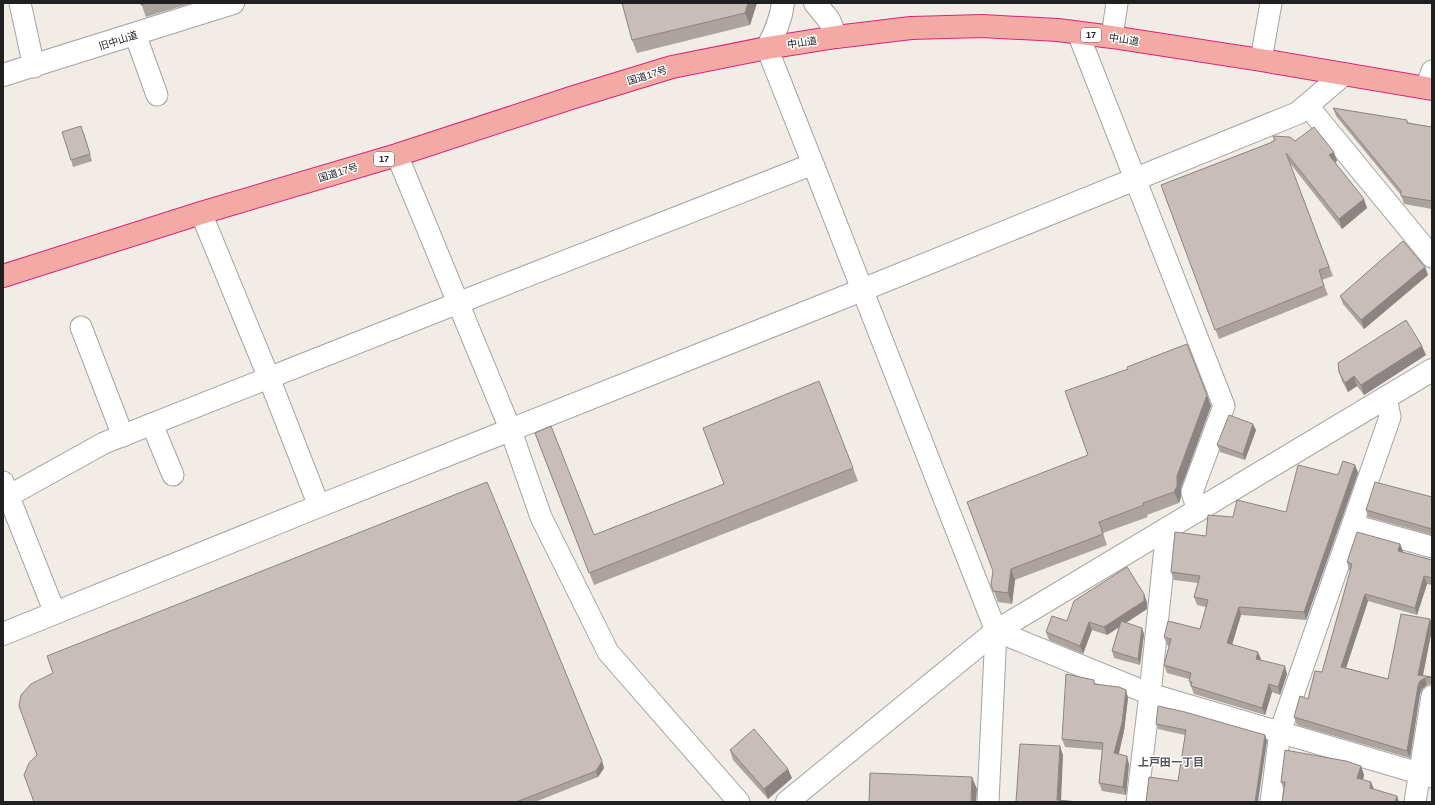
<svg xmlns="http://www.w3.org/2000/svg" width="1435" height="805" viewBox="0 0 1435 805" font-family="Helvetica,'Noto Sans JP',sans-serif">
<rect width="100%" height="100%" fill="#f1ece6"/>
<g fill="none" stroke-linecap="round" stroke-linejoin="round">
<!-- minor casing -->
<g stroke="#a4a4a4" stroke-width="23">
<g id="minor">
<polyline points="20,3 34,67"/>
<polyline points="1078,33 1224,406 1192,492 1198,511"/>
<polyline points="135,34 157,95"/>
<polyline points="1112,37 1117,3"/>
<polyline points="767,48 813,164 996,631 988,802"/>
<polyline points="1261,60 1271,3"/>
<polyline points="1426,88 1432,71"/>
<polyline points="1307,105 1432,257"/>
<polyline points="397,155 511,431 541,517 608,652 739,802"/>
<polyline points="201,213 269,378 319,506"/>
<polyline points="81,327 123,436"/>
<polyline points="152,424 173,475"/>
<polyline points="3,482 55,613"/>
<polyline points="3,499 104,443 458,303 813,164"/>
<polyline points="1353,525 1432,547"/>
<polyline points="996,631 1150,694 1432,777"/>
<polyline points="1137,802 1150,694 1167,528"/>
<polyline points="1271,802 1280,732 1390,417 1386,397"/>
<polyline points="1415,802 1432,696"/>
</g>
</g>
<!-- tertiary casing -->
<g stroke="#a4a4a4" stroke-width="24">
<g id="tertiary">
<polyline points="815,3 829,20 836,37"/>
<path d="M767 48C775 33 781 20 783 3"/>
<polyline points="3,75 233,3"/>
<polyline points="3,634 319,506 862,290 1298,113 1344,74"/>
<polyline points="787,802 996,631 1432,370"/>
</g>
</g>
<!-- trunk casing -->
<g stroke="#df227d" stroke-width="24">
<polyline id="trunk" points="3,276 201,213 397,155 574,97 672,67 767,48 836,37 911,28 982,26 1058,30 1112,37 1261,60 1432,89"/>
</g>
<!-- minor -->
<use href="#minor" stroke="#fff" stroke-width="21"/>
<!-- tertiary -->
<use href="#tertiary" stroke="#fff" stroke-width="22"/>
<!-- trunk -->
<use href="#trunk" stroke="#f4aaa4" stroke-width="22"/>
</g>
<!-- wall -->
<g fill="#aca39f">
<polygon points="141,3 192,3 146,17"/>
<polygon points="757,3 750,25 637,53 632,40"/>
<polygon points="1333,108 1432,127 1432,209 1404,204 1401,195 1336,116"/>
<polygon points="84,133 92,161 73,167 71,160"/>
<polygon points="1273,136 1295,141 1334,152 1337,161 1335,162 1367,208 1342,229 1289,162 1333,276 1322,280 1328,295 1219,339 1161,185 1270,143 1274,140"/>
<polygon points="1425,267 1428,275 1364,329 1343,304 1340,296"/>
<polygon points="1426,355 1364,395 1357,386 1348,392 1342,381 1339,372"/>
<polygon points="1207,395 1211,406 1181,488 1181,497 1179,503 1147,515 1148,517 1103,533 1107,545 1015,580 1012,604 998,602 991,584 1088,455"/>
<polygon points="703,428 853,468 858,481 594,585 535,433 594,535 724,484"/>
<polygon points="1256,430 1245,460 1220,452 1217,445"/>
<polygon points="1355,465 1358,473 1306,620 1241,615 1232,645 1287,674 1280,695 1272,692 1265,715 1194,694 1189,681 1189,679 1167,673 1164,665 1169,646 1167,645 1164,637 1200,629 1206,607 1197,605 1194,597 1198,583 1174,580 1171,572 1206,536 1233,517 1286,512 1338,475"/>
<polygon points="1432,497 1432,535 1368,517 1366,510"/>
<polygon points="1400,544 1403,552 1432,560 1432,585 1427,584 1417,615 1368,601 1346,668 1388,679 1430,619 1432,625 1432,629 1423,675 1432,677 1432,684 1427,685 1422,689 1420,694 1410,758 1297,725 1294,717 1308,699 1322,672 1351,570 1349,570 1347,562"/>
<polygon points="1147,602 1147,609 1126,623 1144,634 1140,665 1114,658 1112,651 1119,627 1107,635 1092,630 1083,654 1049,640 1046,632 1067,621"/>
<polygon points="1096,684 1126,690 1128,698 1124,731 1119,754 1129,764 1126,795 1102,791 1099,783 1102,750 1065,747 1062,739"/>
<polygon points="1156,724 1265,735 1267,741 1178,781 1185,735 1158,729"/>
<polygon points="730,750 792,778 768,799 733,760"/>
<polygon points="602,761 604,768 598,777 535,802 34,802"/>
<polygon points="1361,766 1364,775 1363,780 1371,782 1374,790 1397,796 1399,802 1282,802 1284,790 1281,782"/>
</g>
<!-- shaded-wall -->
<g fill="#8c8482">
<polygon points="748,3 757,3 750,25 745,13"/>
<polygon points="1334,152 1337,161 1333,164 1329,155"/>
<polygon points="1364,199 1367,208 1342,229 1339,219"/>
<polygon points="1425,267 1428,275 1364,329 1361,320"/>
<polygon points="1422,346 1426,355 1364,395 1361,385"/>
<polygon points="1354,376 1357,386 1348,392 1345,383"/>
<polygon points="1207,395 1211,406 1181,488 1181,497 1179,503 1174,492 1177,476"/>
<polygon points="1253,424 1256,430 1245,460 1243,454"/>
<polygon points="1355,465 1358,473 1306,620 1304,612"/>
<polygon points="1400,544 1403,551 1401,558 1398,551"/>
<polygon points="1011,569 1015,580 1012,604 1008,593"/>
<polygon points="1424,576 1427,584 1417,615 1415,608"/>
<polygon points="1144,594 1147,602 1147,609 1107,635 1104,627"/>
<polygon points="1365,594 1368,601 1344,674 1341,667"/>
<polygon points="1239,607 1241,615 1230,651 1227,643"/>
<polygon points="1430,619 1432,625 1432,629 1422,680 1425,678 1427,685 1422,689 1420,694 1410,758 1407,751 1418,675"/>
<polygon points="1089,622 1092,630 1083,654 1080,646"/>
<polygon points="1142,628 1144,634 1140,665 1138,659"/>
<polygon points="1258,652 1261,659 1259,667 1256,659"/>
<polygon points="1285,666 1287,674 1280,695 1278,687"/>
<polygon points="1269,684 1272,692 1265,715 1262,708"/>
<polygon points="1126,690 1128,698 1124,731 1117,761 1114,753"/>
<polygon points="1265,735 1267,741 1258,802 1255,802"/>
<polygon points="1060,746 1063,755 1061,802 1057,800"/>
<polygon points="1127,756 1129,764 1126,795 1123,787"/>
<polygon points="602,761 604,768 598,777 596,771"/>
<polygon points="1361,766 1364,775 1361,788 1357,778"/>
<polygon points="788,769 792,778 768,799 764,789"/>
<polygon points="972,777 977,789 976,802 971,802"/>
<polygon points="1371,782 1375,792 1370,788"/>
<polygon points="1397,796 1399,802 1395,802"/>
</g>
<!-- building -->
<g fill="#c8bdb9" stroke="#8c8482">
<polygon points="141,3 147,3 141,5"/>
<polygon points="622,3 748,3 745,13 632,40"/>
<polygon points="1333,108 1407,120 1407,123 1432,127 1432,201 1401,196 1401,191"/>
<polygon points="81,126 90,154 71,160 62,132"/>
<polygon points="1314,127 1334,152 1329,155 1364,199 1339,219 1286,153 1329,267 1319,270 1324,286 1215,330 1161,185 1270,143 1275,140 1273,136 1290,137 1295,141"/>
<polygon points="1403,241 1425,267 1361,320 1340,296"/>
<polygon points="1406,320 1422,346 1361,385 1354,376 1345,383 1339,372 1338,363"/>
<polygon points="1187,344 1207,395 1177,476 1177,486 1174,492 1143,503 1144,505 1099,522 1103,534 1011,569 1008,593 993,591 991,584 993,571 967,502 1088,455 1065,391 1128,369 1127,367"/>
<polygon points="819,381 853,468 589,573 535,433 551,426 594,535 724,484 703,428"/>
<polygon points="1229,415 1253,424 1243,454 1217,445"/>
<polygon points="1343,461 1355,465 1304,612 1239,607 1227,643 1258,652 1256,659 1285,666 1278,687 1269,684 1262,708 1191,686 1192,682 1189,681 1191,673 1164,665 1171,639 1164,637 1168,621 1200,629 1208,600 1194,597 1200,576 1171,572 1175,532 1206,536 1208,515 1233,517 1237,500 1286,512 1298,465 1338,475"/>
<polygon points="487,482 602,761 596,771 516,802 34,802 24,775 29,763 37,755 19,706 21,695 31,684 53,673 47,656"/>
<polygon points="1375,482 1432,497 1432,529 1366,510"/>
<polygon points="1357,532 1400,544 1398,551 1432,560 1432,578 1424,576 1415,608 1365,594 1341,667 1388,679 1401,614 1430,619 1418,675 1432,677 1425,678 1420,681 1418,686 1407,751 1294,717 1300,696 1308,699 1315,671 1322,672 1352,564 1347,562"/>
<polygon points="1127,567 1144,594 1144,601 1104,627 1089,622 1080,646 1046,632 1052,616 1067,621 1074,601"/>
<polygon points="1121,621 1142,628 1138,659 1112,651"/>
<polygon points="1066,674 1094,680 1094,684 1119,687 1126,690 1122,723 1114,753 1127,756 1123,787 1099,783 1103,743 1062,739"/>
<polygon points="1158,706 1185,712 1265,735 1255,802 1146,802 1149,777 1178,781 1186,730 1156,724"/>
<polygon points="754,729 788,769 764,789 730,750"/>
<polygon points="1020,744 1060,746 1057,800 1079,802 1016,802"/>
<polygon points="1285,750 1346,761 1361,766 1357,778 1371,782 1370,788 1397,796 1395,802 1282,802 1285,782 1281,782"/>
<polygon points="870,773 972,777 971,802 869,802"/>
</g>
<g text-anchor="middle" stroke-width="3" stroke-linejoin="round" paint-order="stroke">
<!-- shield labels -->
<g fill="#fff" stroke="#636363" stroke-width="1">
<rect x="1081" y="28" width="20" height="14" rx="3"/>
<rect x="374" y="152" width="20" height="14" rx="3"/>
</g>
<g font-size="9" font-weight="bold" fill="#202020">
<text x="1091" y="38">17</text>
<text x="384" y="162">17</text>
</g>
<!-- street labels -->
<g font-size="10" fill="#202020" stroke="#fff">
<text transform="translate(1124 39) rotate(8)" y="4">中山道</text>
<text transform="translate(118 40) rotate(-18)" y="4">旧中山道</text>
<text transform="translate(802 42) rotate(-9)" y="4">中山道</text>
<text transform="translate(647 75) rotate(-17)" y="4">国道17号</text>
<text transform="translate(338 172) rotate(-17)" y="4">国道17号</text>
</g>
<!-- neighbourhood labels -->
<g font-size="11" font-weight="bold" fill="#535353" stroke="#fff">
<text x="1171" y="766">上戸田一丁目</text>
</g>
</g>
<!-- border -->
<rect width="1435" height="805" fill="none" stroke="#202020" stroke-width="8"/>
</svg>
